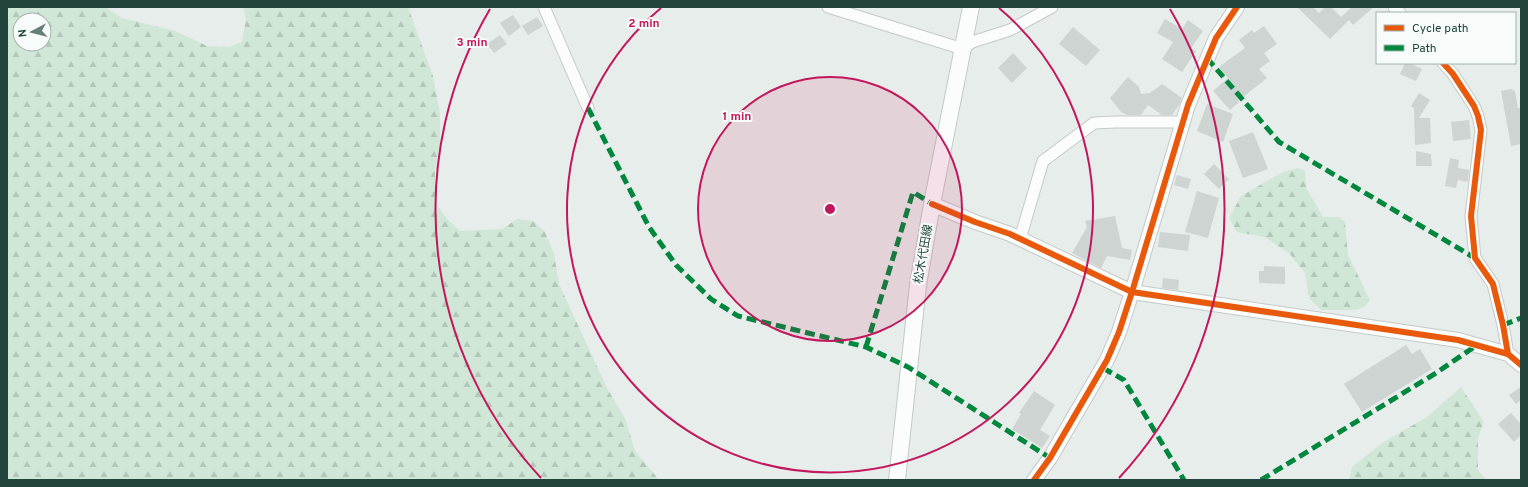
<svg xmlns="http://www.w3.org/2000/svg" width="1528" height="487" viewBox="0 0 1528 487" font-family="Overpass,'Noto Sans JP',sans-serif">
<defs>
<pattern id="forest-firs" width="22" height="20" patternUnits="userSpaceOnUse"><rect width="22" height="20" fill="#d0e7d7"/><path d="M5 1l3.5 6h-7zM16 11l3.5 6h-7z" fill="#b2c7b9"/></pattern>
</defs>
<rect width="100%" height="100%" fill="#e7edea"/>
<!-- forest -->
<g fill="url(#forest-firs)" fill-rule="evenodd">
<path d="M7 7H105L122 18 175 31 207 46 229 47 242 42 246 19 243 7H408L433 76 440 113V144L435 170V202L448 220 460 231 502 229 517 219 533 221 545 232 554 254 559 284 608 390 625 418 635 451 659 480H7ZM20 20H44V44H20Z"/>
<polygon points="1298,168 1305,171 1306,188 1323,217 1339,217 1345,222 1348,255 1370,300 1364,307 1356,310 1321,310 1309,298 1305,273 1289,253 1264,237 1237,232 1229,218 1241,196 1283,172"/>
<polygon points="1461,387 1484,422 1478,438 1478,470 1487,480 1349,480 1352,467 1382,443 1427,417"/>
</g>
<!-- building -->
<g fill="#ced4d2">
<polygon points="1297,7 1313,7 1319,13 1325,7 1331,7 1341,17 1352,7 1374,7 1353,25 1349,20 1330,39"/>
<polygon points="513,15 521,27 509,36 500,23"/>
<polygon points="537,17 543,26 528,35 522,26"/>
<polygon points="1165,19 1182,29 1188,20 1203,31 1191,48 1196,51 1182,72 1162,59 1173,42 1157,33"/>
<polygon points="1264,26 1277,44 1264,53 1270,61 1259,69 1267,78 1238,101 1239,102 1230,110 1213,91 1228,78 1219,67 1245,48 1239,40 1252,30 1254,33"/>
<polygon points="1073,27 1100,50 1086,66 1059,44"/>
<polygon points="500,35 507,44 494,53 487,44"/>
<polygon points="1013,53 1027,68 1012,83 998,68"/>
<polygon points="1405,63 1410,63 1422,69 1416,81 1400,74"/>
<polygon points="1128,77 1139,87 1141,94 1150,93 1162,84 1182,98 1179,105 1172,115 1162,115 1148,105 1141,115 1127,115 1121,112 1110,98"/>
<polygon points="1511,89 1515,91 1518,108 1521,108 1521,144 1511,146 1501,91"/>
<polygon points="1419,93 1430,100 1419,118 1430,118 1431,143 1415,145 1414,108 1411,106"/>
<polygon points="1207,104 1233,114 1223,142 1197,131"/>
<polygon points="1469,120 1471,139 1453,141 1451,122"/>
<polygon points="1253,132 1268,169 1243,178 1229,141"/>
<polygon points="1416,151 1431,154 1432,166 1416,166"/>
<polygon points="1450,158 1459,160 1458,168 1469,170 1468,182 1458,180 1456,188 1445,186"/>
<polygon points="1214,164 1229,179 1219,189 1204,174"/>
<polygon points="1177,175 1191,179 1188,189 1174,185"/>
<polygon points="1197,191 1219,198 1208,238 1185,232"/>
<polygon points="1115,216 1122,248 1132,250 1130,260 1107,256 1101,268 1072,253 1087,227 1085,221"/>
<polygon points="1160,232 1190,235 1188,251 1158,247"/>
<polygon points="1264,266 1285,267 1285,284 1259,283 1259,271 1264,271"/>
<polygon points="1163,278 1179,280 1178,290 1162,288"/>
<polygon points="1406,345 1412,354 1420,349 1432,369 1362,412 1344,384"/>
<polygon points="1521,387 1521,400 1516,404 1509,395"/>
<polygon points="1034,391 1055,405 1040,430 1050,436 1042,448 1012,429 1021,414 1019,413"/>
<polygon points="1511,413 1521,424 1521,435 1514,442 1498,424"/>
</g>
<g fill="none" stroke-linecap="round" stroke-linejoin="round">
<!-- minor casing -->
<g stroke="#c4cac8" stroke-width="13">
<g id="minor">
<polyline points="544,7 588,108"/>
<polyline points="828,7 963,49 972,42 1010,30 1052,7"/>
<polyline points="1394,7 1400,13"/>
<polyline points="1443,63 1453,74 1474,106 1478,116 1481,130 1471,216 1475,258 1493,284 1503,325 1508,354"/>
<polyline points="1020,239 1043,161 1094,123 1116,122 1182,122"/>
</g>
</g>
<!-- tertiary casing -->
<g stroke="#c4cac8" stroke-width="16">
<g id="tertiary">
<polyline points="932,204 975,222 1010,234 1132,292 1458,340 1508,354 1521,365"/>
<polyline points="1034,480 1050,458 1107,360 1119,332 1132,292 1188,105 1216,38 1237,7"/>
</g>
</g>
<!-- secondary casing -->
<g stroke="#c3cbc8" stroke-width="18">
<polyline id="secondary" points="897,480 918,285 932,204 971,7"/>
</g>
<!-- minor -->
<use href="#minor" stroke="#fbfcfc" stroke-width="11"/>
<!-- tertiary -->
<use href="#tertiary" stroke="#fbfcfc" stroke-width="14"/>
<!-- secondary -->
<use href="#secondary" stroke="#fbfcfc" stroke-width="16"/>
<!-- quiet -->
<g stroke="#00873e" stroke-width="5" stroke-dasharray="10 5" stroke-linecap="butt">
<polyline points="1207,58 1279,142 1475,258"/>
<polyline points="588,108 649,227 676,265 711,299 738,316 866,347 908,367 1050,458"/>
<polyline points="1503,325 1521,318"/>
<polyline points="866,347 913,192 932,204"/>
<polyline points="1103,368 1124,380 1184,480"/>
<polyline points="1261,480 1436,373 1477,345"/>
</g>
<!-- cycleway casing -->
<g stroke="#f7fbf9" stroke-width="8">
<g id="cycleway">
<polyline points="1443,63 1453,74 1474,106 1478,116 1481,130 1471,216 1475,258 1493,284 1503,325 1508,354"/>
<polyline points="932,204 975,222 1010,234 1132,292 1458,340 1508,354 1521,365"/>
<polyline points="1034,480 1050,458 1107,360 1119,332 1132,292 1188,105 1216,38 1237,7"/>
</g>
</g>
<!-- cycleway -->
<use href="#cycleway" stroke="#e8590c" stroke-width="6"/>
</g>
<!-- distance rings -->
<circle cx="830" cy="209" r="132" fill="#c2185b" fill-opacity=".12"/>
<g fill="none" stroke="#c2185b" stroke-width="2">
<circle cx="830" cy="209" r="132"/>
<path d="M999 8A263 263 0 1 1 661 8"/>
<path d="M541 478A395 395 0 0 1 490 9M1170 9A395 395 0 0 1 1119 478"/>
</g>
<g text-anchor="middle" stroke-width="4" stroke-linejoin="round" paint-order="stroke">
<!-- street labels -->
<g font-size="12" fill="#22443c" stroke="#f7fbf9">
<text transform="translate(923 254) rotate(-80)" y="4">松木代田線</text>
</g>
</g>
<circle cx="830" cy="209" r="6" fill="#c2185b" stroke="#f7fbf9" stroke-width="2"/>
<g font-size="12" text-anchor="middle" font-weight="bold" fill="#c2185b" stroke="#f7fbf9" stroke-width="4" stroke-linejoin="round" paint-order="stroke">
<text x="644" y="27">2 min</text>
<text x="472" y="46">3 min</text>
<text x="737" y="120">1 min</text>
</g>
<!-- border -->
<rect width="1528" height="487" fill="none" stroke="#22443c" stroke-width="16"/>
<!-- legend -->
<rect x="1376" y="12" width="140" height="52" fill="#f7fbf9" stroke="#a2b2ad"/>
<rect x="1384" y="25" width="20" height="6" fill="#e8590c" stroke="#a2b2ad"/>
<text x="1412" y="32" font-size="12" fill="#22443c">Cycle path</text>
<rect x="1384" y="45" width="20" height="6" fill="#00873e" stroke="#a2b2ad"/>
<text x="1412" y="52" font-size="12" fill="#22443c">Path</text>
<!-- north arrow -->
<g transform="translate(32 32) rotate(263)"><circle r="19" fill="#f7fbf9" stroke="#a2b2ad"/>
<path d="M0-3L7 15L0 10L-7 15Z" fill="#677f79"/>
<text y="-6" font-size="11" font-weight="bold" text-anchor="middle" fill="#22443c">N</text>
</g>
</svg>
